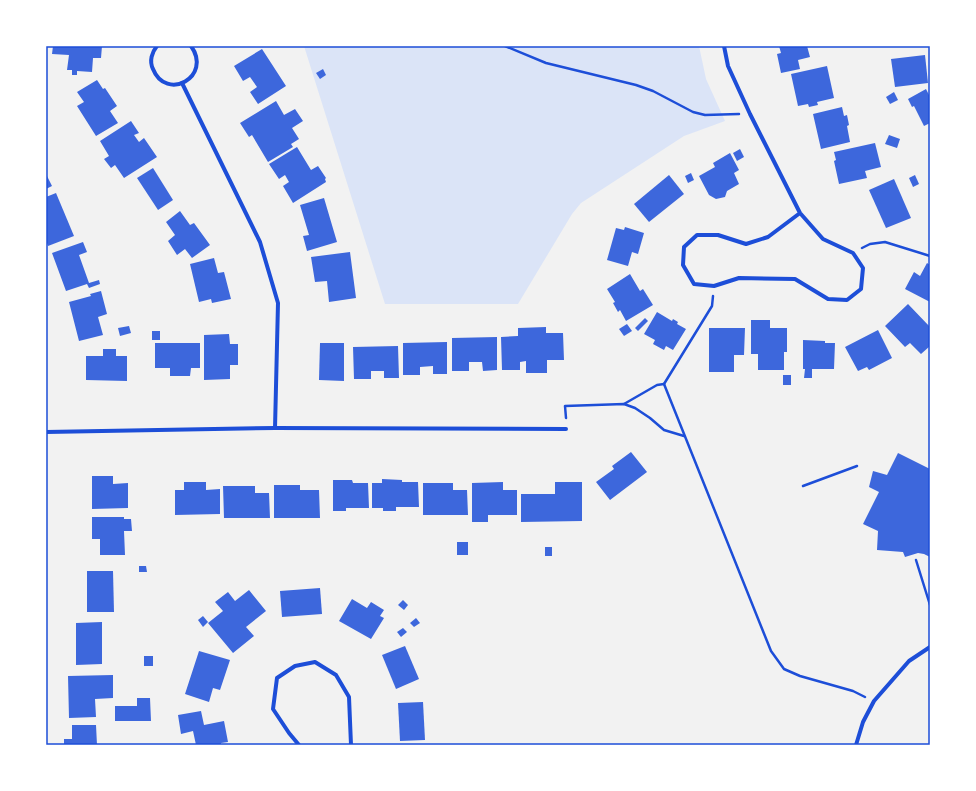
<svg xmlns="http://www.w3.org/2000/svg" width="976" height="791" viewBox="0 0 976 791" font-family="'Open Sans',sans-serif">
<rect width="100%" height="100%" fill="#f2f2f2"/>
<!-- green -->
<polygon fill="#dbe4f7" points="304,46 699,46 706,79 725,121 684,136 581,203 572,214 518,304 385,304"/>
<!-- building -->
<g fill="#3d67dc">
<polygon points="53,46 102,46 101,58 93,58 92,72 77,71 77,75 72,75 72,70 67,70 69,55 52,54"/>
<polygon points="779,46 801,46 802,47 807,46 810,57 798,60 800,69 781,73 777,54 781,53"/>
<polygon points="262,49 286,86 258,104 250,92 257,87 250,77 243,81 234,66"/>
<polygon points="925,55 928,83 895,87 891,59"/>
<polygon points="827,66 834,98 817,102 818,105 809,107 808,104 798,106 791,74"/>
<polygon points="323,69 326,75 320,79 316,73"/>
<polygon points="97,80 103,89 105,88 117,106 110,111 118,123 96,136 77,106 84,102 77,92"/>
<polygon points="926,89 930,97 930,123 924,126 914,106 912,107 908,99"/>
<polygon points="894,92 898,100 890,104 886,97"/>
<polygon points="276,101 284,115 295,109 303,121 292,128 299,139 291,144 293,147 268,162 252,135 249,137 240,123"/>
<polygon points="842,107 844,116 847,115 849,125 847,126 850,142 821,149 813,114"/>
<polygon points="131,121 139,133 134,135 139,142 144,138 157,157 124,178 115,165 111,168 104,159 109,156 100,141"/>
<polygon points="889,135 900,139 897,148 885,144"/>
<polygon points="875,143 881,167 865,171 867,178 839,184 834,161 836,160 834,152"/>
<polygon points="297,147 311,170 318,166 326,178 325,179 326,182 293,203 283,186 289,182 285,175 279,179 269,164"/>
<polygon points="740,149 744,157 737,161 733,153"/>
<polygon points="730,153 739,170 734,173 739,184 727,191 725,197 716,199 709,195 699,176 715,167 713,163"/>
<polygon points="153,168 173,200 158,210 137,178"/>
<polygon points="691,173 694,180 688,183 685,176"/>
<polygon points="46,174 52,186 46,189"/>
<polygon points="669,175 684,194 649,222 634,204"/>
<polygon points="915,175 919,184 913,187 909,178"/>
<polygon points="894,179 911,218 886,228 869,190"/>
<polygon points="56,193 74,236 48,246 46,240 46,197"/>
<polygon points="324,198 337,242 307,251 303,236 309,235 300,205"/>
<polygon points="180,211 190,225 194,223 210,245 192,258 185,249 177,255 168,241 175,235 166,222"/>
<polygon points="625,227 644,233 638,254 632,252 628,266 607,260 616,228 624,230"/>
<polygon points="83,242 87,252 79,255 89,283 99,280 100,284 89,288 87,284 66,291 52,253"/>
<polygon points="350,252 356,298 329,302 327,281 315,282 311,257"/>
<polygon points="214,258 218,273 224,272 231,299 212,303 211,299 199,302 190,264"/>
<polygon points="927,263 930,265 930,302 905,289 914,272 920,276"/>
<polygon points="630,274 640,291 643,289 653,305 626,321 620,310 618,312 613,303 615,302 607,289"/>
<polygon points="101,291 107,314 98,317 103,335 79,341 69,302 91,296 90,294"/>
<polygon points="908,304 930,327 930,346 921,354 910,343 905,347 885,326"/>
<polygon points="657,312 672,321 673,319 678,322 677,324 686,329 673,350 666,346 664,350 653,344 655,340 644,334"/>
<polygon points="645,318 648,321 638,331 635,328"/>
<polygon points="751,320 770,320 770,328 787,328 787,352 784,352 784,370 758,370 758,354 751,354"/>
<polygon points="627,324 632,331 624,336 619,329"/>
<polygon points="129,326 131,333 120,336 118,328"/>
<polygon points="546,327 546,333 563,333 564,360 547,360 547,373 526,373 526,361 520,362 520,370 502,370 501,337 518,336 518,328"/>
<polygon points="709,328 745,328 744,355 734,355 734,372 709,372"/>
<polygon points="878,330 892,358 869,370 867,367 858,371 845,347"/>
<rect x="152" y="331" width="8" height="9"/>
<polygon points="229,334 230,344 238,344 238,365 230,365 230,379 204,380 204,335"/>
<polygon points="497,337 497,370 483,371 482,362 469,362 469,371 452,371 452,338"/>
<polygon points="803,340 825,341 825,343 835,343 834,369 812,369 812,378 804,378 805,369 803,369"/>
<polygon points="447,342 447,374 433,374 433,366 420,367 420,375 403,375 403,343"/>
<polygon points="155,343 200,343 200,368 191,368 190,376 170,376 170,368 155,368"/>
<polygon points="320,343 344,343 344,381 319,380"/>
<polygon points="398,346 399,378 384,378 384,371 371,371 371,379 354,379 353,347"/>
<polygon points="103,349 116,349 116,356 127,356 127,381 86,380 86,356 103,356"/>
<rect x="783" y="375" width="8" height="10"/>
<polygon points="631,452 647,472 610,500 596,482 614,469 612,466"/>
<polygon points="898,453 930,469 930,557 924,554 918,553 905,557 903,552 877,550 878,531 863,524 879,492 869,487 873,471 887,475"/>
<polygon points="92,476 113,476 113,484 128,483 128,508 92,509"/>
<polygon points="382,479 402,480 402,482 418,482 419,507 396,507 396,511 383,511 383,508 372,508 372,483 382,483"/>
<polygon points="333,480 352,480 353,483 368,483 369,508 346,508 346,511 333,511"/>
<polygon points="184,482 206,482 206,490 220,489 220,514 175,515 175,490 184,490"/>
<polygon points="503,482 503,490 517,490 517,515 488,515 488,522 472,522 472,483"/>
<polygon points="555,482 582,482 582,521 521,522 521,494 555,494"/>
<polygon points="423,483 453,483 453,490 467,490 468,515 423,515"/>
<polygon points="274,485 300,485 300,490 319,490 320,518 274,518"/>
<polygon points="223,486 255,486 255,493 269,493 270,518 224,518"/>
<polygon points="92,517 124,517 124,519 131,519 132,531 124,531 125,555 100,555 100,539 92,539"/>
<rect x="457" y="542" width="11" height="13"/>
<rect x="545" y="547" width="7" height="9"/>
<polygon points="139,566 146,566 147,572 139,572"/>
<polygon points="87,571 113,571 114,612 87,612"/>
<polygon points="320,588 322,614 282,617 280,591"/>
<polygon points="249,590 266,611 246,627 254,636 233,653 208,623 223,611 215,602 228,592 235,601"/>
<polygon points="352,599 367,608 371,602 384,610 380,616 384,618 371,639 339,621"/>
<polygon points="403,600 408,605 404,610 398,605"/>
<polygon points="203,616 208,622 203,627 198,620"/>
<polygon points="416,618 420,623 414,627 410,623"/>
<polygon points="102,622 102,664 76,665 76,623"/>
<polygon points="403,628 407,632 401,637 397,632"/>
<polygon points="405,646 419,679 396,689 382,655"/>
<polygon points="199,651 230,660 220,690 213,688 209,702 185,694"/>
<rect x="144" y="656" width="9" height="10"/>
<polygon points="113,675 113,698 95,699 96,717 69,718 68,676"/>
<polygon points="137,698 150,698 151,721 115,721 115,706 137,706"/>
<polygon points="423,702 425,740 400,741 398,703"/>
<polygon points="201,711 204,725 224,721 228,742 221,743 221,745 196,745 193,731 181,734 178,715"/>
<polygon points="72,725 96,725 97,745 64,745 64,739 72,739"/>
</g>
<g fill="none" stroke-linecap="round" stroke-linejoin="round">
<!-- path -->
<g stroke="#1d4ed8" stroke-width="2.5">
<polyline points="505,46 546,63 636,85 653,91 693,112 705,115 739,114"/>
<polyline points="862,248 870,244 885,242 930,256"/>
<polyline points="664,384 771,651 784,669 800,676 853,691 865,697"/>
<polyline points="664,384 712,306 713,296"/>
<polyline points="624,404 657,385 664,384"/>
<polyline points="566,418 565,406 624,404 635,408 650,418 664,430 684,436"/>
<polyline points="803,486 857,466"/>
<polyline points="916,560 930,605"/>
</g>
<!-- minor -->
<g stroke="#1d4ed8" stroke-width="4">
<path d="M157 46C152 52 149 61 153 69 166 102 213 77 191 46"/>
<polyline points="724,46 728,66 750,114 800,213 823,239 853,253 863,268 861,289 847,300 828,299 795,279 739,278 714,286 694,284 683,265 684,247 697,235 718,235 746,244 768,237 800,213"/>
<polyline points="182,83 260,242 278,303 275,428"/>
<polyline points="46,432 275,428 566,429"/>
<polyline points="299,745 289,733 273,709 277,678 295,666 315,662 336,675 349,697 351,745"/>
<polyline points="856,745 863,722 874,701 909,661 930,647"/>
</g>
</g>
<!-- border -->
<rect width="976" height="791" fill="none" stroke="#ffffff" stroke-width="94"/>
<rect x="47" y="47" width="882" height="697" fill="none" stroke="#1d4ed8" stroke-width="1.5"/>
</svg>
